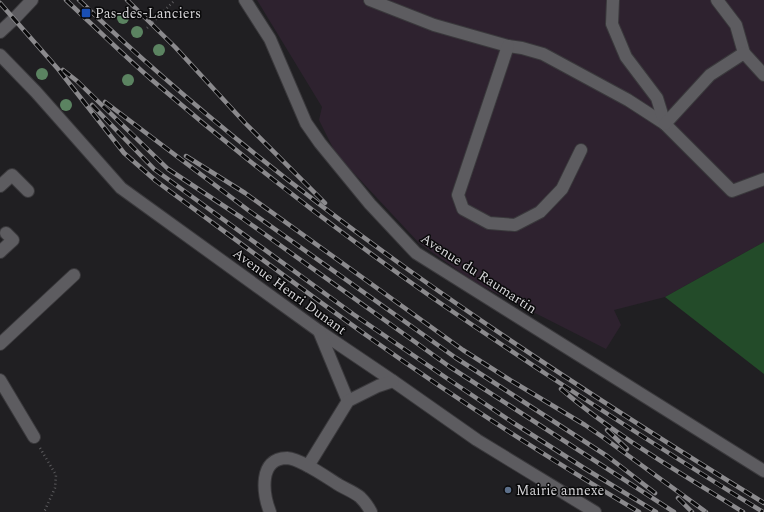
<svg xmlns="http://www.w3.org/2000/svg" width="764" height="512" viewBox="0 0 764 512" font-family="Spectral,serif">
<rect width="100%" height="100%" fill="#201f22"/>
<!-- industrial -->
<polygon fill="#2e222f" points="257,0 764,0 764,242 665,297 614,310 621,325 606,349 474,282 419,243 336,154 319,120 322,107"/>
<!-- green -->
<polygon fill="#234b29" points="764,242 764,374 665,297"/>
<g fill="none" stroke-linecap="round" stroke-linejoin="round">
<!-- minor casing -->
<g stroke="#3a393c" stroke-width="14">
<g id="minor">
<polyline points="245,0 270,39 306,123 320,143 370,204 416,253 764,471"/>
<polyline points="370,0 434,25 508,46 522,48 543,54 628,100 665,124 732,191 764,179"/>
<polyline points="613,0 612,24 626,57 657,98 665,124"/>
<polyline points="717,0 736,25 744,53"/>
<polyline points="0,32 14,19 32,0"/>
<polyline points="508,46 458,195 463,209 489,223 515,225 540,212 562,189 581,150"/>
<polyline points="0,55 36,92 121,188 319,331 393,381 477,440 595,512"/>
<polyline points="665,124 710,75 744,53 764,75"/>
<polyline points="0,186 12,175 28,191"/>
<polyline points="0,252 13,240 6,233"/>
<polyline points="319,331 348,401"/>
<polyline points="0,344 74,275"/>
<polyline points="0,380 34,437"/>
<polyline points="308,466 348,401 378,386 393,381"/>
<path d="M270 512C263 494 258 458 287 458 301 459 326 477 339 485 346 489 354 492 360 497 365 502 368 506 371 512"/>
</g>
</g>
<!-- path -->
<g stroke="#5b5a5d" stroke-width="2.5" stroke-dasharray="1 3" stroke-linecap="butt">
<polyline points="147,28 175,0"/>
<polyline points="40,448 56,475 55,488 45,510 43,512"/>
</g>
<!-- minor -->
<use href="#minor" stroke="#5d5c60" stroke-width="12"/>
<!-- rail casing -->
<g stroke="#8b8a8d" stroke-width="4.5">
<g id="rail">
<path d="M66 0C95 27 123 55 152 80 238 154 328 224 420 289 461 318 504 346 546 374 618 421 690 467 763 512"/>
<path d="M79 0C284 197 523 354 764 503"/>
<polyline points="127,0 175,47 245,123 325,203"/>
<path d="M0 3 58 69 124 153 156 181C228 234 300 288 373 340 459 401 548 458 639 512"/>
<polyline points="63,70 77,81 168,169 242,218 450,367 674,512"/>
<polyline points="105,102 248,210 456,358 607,456 624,469 655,493"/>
<polyline points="92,105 154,169 353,314 445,377 512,422 584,468 656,512"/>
<polyline points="186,156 245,193 463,350 510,380 585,425 604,438 706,512"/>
<path d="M561 389C617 437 681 473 743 512"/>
<polyline points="607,430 627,449"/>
<polyline points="678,498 692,512"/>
</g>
</g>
<!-- rail -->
<use href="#rail" stroke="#09090a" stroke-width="3" stroke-dasharray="9" stroke-linecap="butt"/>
</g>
<!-- trees -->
<g fill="#5b8361">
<circle cx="123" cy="18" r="6"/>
<circle cx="137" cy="32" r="6"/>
<circle cx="159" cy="50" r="6"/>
<circle cx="42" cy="74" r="6"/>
<circle cx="128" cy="80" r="6"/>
<circle cx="66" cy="105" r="6"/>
</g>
<!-- markers -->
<rect fill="#1a4fb4" stroke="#09090a" stroke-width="1.5" x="81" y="8" width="10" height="10" rx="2"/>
<circle fill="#5c6f8a" stroke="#09090a" stroke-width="1.5" cx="508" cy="490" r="4"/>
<g text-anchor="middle" stroke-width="3" stroke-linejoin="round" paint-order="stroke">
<!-- poi labels -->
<g font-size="14" fill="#d3d2d5" stroke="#09090a" text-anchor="start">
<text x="95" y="18">Pas-des-Lanciers</text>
<text x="516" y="495">Mairie annexe</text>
</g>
<!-- street labels -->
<g font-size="14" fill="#d3d2d5" stroke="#09090a">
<text transform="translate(479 273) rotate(33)" y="5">Avenue du Raumartin</text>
<text transform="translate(290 291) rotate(36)" y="5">Avenue Henri Dunant</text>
</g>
</g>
</svg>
